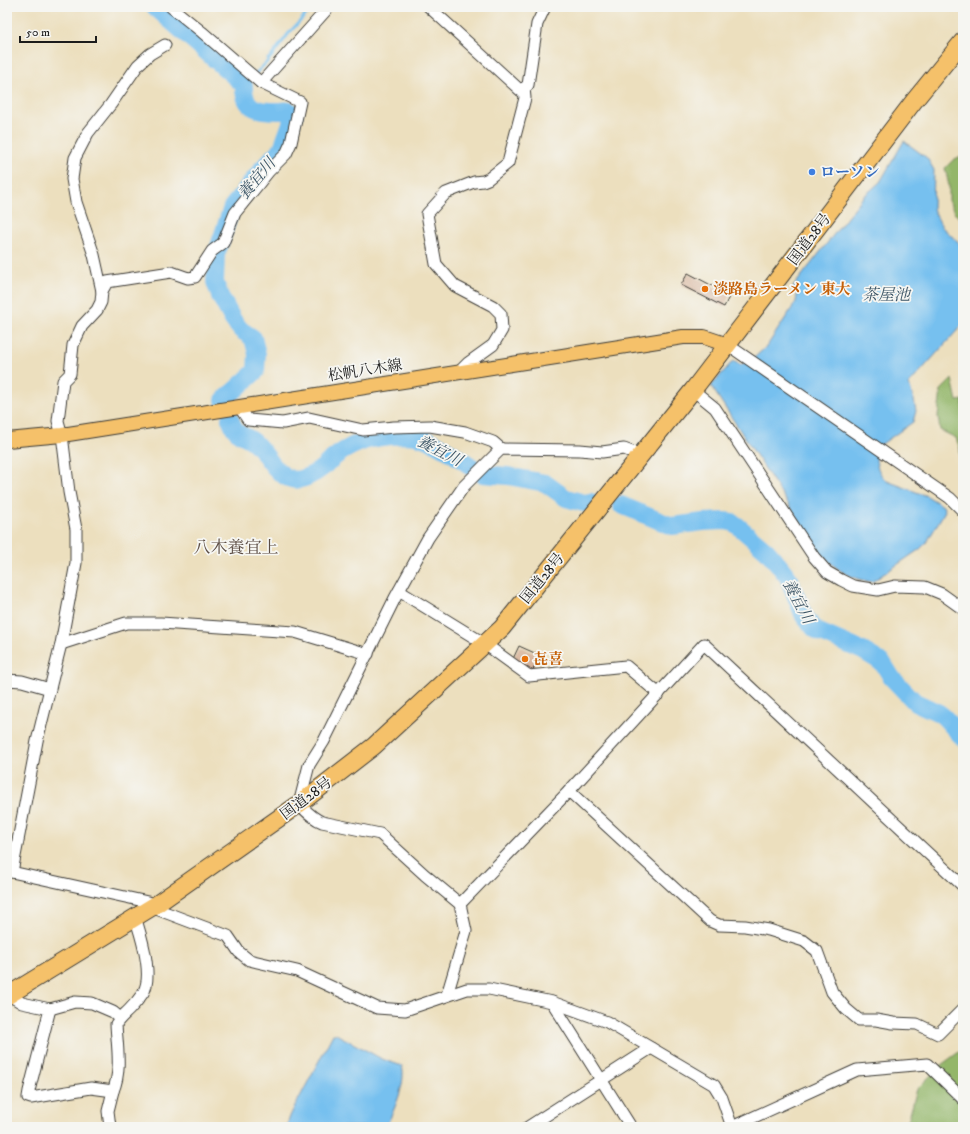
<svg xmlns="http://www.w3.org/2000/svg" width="970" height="1134" viewBox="0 0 970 1134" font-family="'IM FELL DW Pica','Noto Serif JP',serif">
<rect width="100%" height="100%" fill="#f6f6f2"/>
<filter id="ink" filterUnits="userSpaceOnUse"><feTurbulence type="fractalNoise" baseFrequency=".025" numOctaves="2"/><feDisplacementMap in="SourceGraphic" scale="8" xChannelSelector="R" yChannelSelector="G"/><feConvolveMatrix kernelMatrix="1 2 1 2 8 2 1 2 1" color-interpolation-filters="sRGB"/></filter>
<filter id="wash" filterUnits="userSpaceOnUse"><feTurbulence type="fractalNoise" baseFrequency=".012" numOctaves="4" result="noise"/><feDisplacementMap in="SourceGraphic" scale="16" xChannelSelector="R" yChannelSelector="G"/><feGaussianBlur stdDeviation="0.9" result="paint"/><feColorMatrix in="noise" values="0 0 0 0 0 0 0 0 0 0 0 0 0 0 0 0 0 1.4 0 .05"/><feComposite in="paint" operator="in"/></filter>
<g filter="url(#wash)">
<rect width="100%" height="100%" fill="#ecdfbe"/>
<!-- forest -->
<g fill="#93b669" stroke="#586942">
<polygon points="963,155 963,222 955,213 949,201 949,186 945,168 953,160"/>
<polygon points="952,379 957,401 963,400 963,464 960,463 960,449 956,438 940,430 938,416 941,390"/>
<polygon points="963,1049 963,1127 903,1127 909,1118 917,1089 941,1065"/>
</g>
<!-- water -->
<g fill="#76c0ef" stroke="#496e86">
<path d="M904 141 927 158 934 170 933 209 942 227 959 243 963 250V324L909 384 910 388 914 400 916 411 913 422 879 446C873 458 877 473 887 481L927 496 943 506 945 511 927 542 920 549 872 582C850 579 837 570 821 554L711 386 733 361 741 365 755 357 767 346 796 302 797 295 793 287 863 197 880 182Z"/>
<path d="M333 1034H336L382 1059 402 1066C407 1083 393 1112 386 1127H286L291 1114Z"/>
</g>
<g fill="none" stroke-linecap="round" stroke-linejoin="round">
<!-- stream -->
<g stroke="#76c0ef" stroke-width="3">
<polyline points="255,74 269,60 268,59 271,57 289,33 313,7"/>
<polyline points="244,85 251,78"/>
</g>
<!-- river -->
<g stroke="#76c0ef" stroke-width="18">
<path d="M155 7 244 85C243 110 259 111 279 111 282 111 286 110 289 111 291 111 292 113 294 115L282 148 262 169 232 207 216 255 215 282 220 296 233 320 241 330 253 338 257 354 256 371 224 400V401"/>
<path d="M230 419C238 441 246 432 257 445 268 456 275 474 291 479 300 482 315 474 322 468 325 466 327 462 331 460 339 453 349 447 359 443 371 437 407 433 419 437 438 442 456 456 472 467"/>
<polyline points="482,474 508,476 545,483 566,498 584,503 591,502"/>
<polyline points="621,505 672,526 703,522 724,521 732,522 738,526 767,551 778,564 788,577 804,616 814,628 819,632 863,651 878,660 884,665 892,678 915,702 939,713 944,717 963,738"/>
</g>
</g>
<g id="blocks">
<!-- building -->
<g fill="#d2a98d">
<polygon points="688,273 730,295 724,307 681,285"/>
<polygon points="519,646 539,655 532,672 511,663"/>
</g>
</g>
</g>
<g filter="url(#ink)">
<use href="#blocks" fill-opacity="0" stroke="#3b3934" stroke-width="1"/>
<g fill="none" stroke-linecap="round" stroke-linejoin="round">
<!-- minor casing -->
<g stroke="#3b3934" stroke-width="13">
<g id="minor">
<polyline points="429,7 521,91 528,85 537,24 545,7"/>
<polyline points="261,83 329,7"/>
<polyline points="102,291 94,255 76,202 72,179 75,158 88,133 111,104 138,65 150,54 165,45"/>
<polyline points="728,345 950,498 963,511"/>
<polyline points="459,372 468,363 493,345 502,330 501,314 493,306 455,286 436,264 427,214 446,193 474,182 483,181 488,179 508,163 525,98 524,88"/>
<polyline points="693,390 715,408 814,557 827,572 841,580 853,586 878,590 895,586 925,587 942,594 963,609"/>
<polyline points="240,408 248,420 283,423 309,418 363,430 394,427 430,426 465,432 493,442 501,449"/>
<polyline points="399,591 485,644 529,676 626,666 659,694"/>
<polyline points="61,644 126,623 161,623 295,632 368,654"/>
<polyline points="7,680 22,681 50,689"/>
<polyline points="569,791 710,921 719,925 745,926 769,930 804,941 817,951 832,992 846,1009 859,1020 876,1020 893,1023 917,1024 938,1034 963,1009"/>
<polyline points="7,871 157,904"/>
<polyline points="12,872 37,741 61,644 76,563 76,529 69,492 62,435 58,421 63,381 70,374 73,345 82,326 97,310 101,302 102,291 107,282 171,272 188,278 195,277 212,251 223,243 235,213 269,171 286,154 291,143 300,102 261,83 202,32 171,7"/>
<polyline points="460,904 569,791 704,644 963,886"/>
<polyline points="151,907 228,936 239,952 249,960 297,971 377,1008 405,1010 467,989 489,989 552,1002 607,1022 714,1085 722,1098 732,1127 857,1070 927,1064 963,1099"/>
<polyline points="9,995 22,1003 50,1009 75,1002 92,1003 113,1012 120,1018"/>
<path d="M447 995 466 931 460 904 425 875 380 834 322 822C312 818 306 811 299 804L309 765 324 741 395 598 428 538 464 486 501 449 580 450 602 452 624 449 640 455"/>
<polyline points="552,1002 631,1127"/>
<path d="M50 1009 29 1091 28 1097 31 1098 91 1088 113 1091C122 1070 117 1046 116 1024 120 1018 124 1015 129 1010 134 1005 139 999 143 993 154 976 141 935 135 917"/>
<polyline points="110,1127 108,1111 113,1091"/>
<polyline points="528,1127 651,1048"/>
</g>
</g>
<!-- major casing -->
<g stroke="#3b3934" stroke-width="16">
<polyline id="major" points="7,440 62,435 683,337 704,337 728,345"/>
</g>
<!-- highway casing -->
<g stroke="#3b3934" stroke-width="19">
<polyline id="highway" points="7,996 157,904 299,804 374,746 502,628 693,390 914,101 963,41"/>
</g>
<!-- minor -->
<use href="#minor" stroke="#fff" stroke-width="11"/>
<!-- major -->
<use href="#major" stroke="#f5c16b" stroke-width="14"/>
<!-- highway -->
<use href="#highway" stroke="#f5c16b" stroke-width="17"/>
</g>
</g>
<!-- markers -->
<circle fill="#3f7fe0" stroke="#f6f6f2" stroke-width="1.5" cx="812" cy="172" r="4"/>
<g fill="#e8710a" stroke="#f6f6f2" stroke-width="1.5">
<circle cx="705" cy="289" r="4"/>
<circle cx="525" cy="659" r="4"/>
</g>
<g text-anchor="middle" stroke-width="3.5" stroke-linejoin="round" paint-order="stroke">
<!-- shop labels -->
<g font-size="15" font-weight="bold" fill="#366cbe" stroke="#f6f6f2" text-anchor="start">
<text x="820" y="177">ローソン</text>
</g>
<!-- street labels -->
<g font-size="15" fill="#1c1c1c" stroke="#f6f6f2">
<text transform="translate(809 239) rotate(-53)" y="5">国道28号</text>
<text transform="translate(365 370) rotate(-9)" y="5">松帆八木線</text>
<text transform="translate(542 578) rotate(-51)" y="5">国道28号</text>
<text transform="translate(306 798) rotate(-37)" y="5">国道28号</text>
</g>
<!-- food labels -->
<g font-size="15" font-weight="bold" fill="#c56008" stroke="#f6f6f2" text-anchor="start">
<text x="713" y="294">淡路島ラーメン 東大</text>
<text x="533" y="664">㐂喜</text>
</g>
<!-- water labels -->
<g font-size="16" font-style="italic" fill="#3c5566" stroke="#f6f6f2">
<text transform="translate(256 178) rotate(-50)" y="6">養宜川</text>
<text x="886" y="300">茶屋池</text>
<text transform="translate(440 450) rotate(27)" y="6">養宜川</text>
<text transform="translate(799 601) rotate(62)" y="6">養宜川</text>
</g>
<!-- quarter labels -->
<g font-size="17" fill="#5c4d44" stroke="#f6f6f2">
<text x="236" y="553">八木養宜上</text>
</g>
</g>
<!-- margin -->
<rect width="970" height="1134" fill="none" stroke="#f6f6f2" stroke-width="24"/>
<!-- scale -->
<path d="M20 36v6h76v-6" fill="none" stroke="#1c1c1c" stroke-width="2"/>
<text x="26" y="36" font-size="12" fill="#1c1c1c" stroke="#f6f6f2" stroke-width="3" paint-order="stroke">50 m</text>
</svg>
